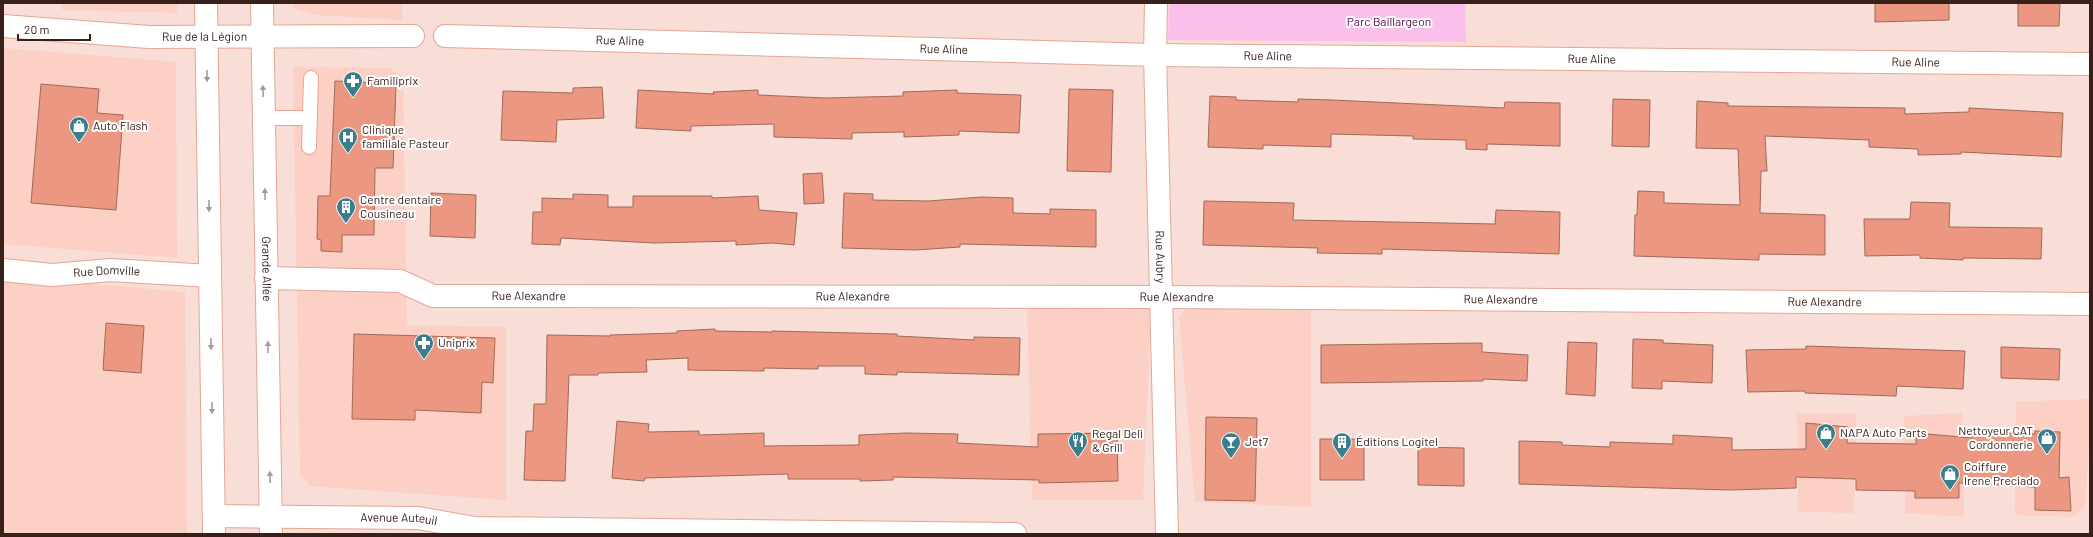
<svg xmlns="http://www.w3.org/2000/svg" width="2093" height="537" viewBox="0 0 2093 537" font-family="Barlow,sans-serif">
<rect width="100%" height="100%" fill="#f8ded6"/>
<!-- built -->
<g fill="#fcd0c4">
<polygon points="63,3 177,3 177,13 62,10"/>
<polygon points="293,3 402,3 402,20 317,15 293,8"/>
<polygon points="3,48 176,62 177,258 3,244"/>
<polygon points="293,67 389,68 403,77 407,325 506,327 506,500 311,486 300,475"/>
<polygon points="3,276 185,292 187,534 3,534"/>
<polygon points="1027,301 1151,306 1143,500 1032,500"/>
<polygon points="1311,303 1311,507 1195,502 1179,316 1192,305"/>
<polygon points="2090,399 2090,434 2085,506 2074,517 2015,515 2016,402"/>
<polygon points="1797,413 1856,414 1854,513 1798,512"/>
<polygon points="1962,413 1964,517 1905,513 1904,416"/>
</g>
<!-- green -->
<polygon fill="#fac0eb" points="1169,3 1465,3 1466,42 1168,40"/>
<!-- building -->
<g fill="#eb9781" stroke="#a16959">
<polygon points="1875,3 1949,3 1949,20 1875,22"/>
<polygon points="2018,3 2060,3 2059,26 2018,26"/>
<polygon points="335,81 396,84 393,168 375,168 374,235 342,235 342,252 321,251 321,240 317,239 318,196 330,196"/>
<polygon points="41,84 99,89 97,113 123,115 116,210 31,203"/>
<polygon points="602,87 604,118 557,120 556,142 501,140 503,91 573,93 573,88"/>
<polygon points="1069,89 1113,90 1111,172 1067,171"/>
<polygon points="638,90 714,94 713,92 758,90 758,95 826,98 903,96 903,92 957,90 957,93 1021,95 1019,133 959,131 959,135 904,137 904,132 852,133 852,139 774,137 774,124 691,126 691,131 636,128"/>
<polygon points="1210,96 1236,97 1236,100 1298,102 1298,99 1332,100 1504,108 1505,102 1560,103 1560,146 1487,144 1487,150 1466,149 1466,140 1413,139 1413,136 1331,134 1331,147 1263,145 1263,149 1208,147"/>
<polygon points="1613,99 1650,100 1649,147 1612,146"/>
<polygon points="1697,101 1728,103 1728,106 1905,108 1905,114 1969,112 1969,108 2063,113 2061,157 1961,152 1961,154 1918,155 1918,149 1869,147 1869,140 1765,136 1767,171 1761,171 1760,213 1825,215 1825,255 1759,254 1759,260 1634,256 1635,215 1637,215 1638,191 1664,192 1664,203 1740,205 1738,149 1696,148"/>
<polygon points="822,173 824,203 804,204 803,174"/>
<polygon points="431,193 476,195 475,238 430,236"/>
<polygon points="844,193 873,194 873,200 928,201 982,197 1013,198 1013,213 1050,214 1050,209 1096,210 1096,247 960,244 960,247 915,250 842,248"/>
<polygon points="573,194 608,195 608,207 633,207 633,196 712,196 712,198 758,196 759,210 797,213 794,245 773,243 736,245 736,241 654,243 561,238 560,245 532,244 533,212 542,212 542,198 573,199"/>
<polygon points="1204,201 1294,203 1293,220 1495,224 1496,210 1560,212 1559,254 1382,249 1382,254 1317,253 1318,248 1203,245"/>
<polygon points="1911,202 1950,203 1949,227 2042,228 2041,259 1963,258 1963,260 1920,258 1920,255 1865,256 1864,219 1910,219"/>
<polygon points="106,323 144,326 141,373 103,370"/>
<polygon points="715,329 715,331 772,332 772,331 897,334 897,336 974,340 974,337 1020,338 1019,375 897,372 897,375 865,374 865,366 818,366 818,369 764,368 764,371 688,370 688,358 646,360 647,372 598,373 598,375 569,375 565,481 524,480 526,431 533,431 534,404 546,404 547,335 610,336 610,335 677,333 677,331"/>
<polygon points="354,334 495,338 493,383 482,382 481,413 415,410 415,420 352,419"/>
<polygon points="1633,339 1663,340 1663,343 1713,345 1712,383 1662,381 1662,389 1632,388"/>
<polygon points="1568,342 1597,343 1595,396 1566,394"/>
<polygon points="1482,343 1482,352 1528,355 1527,381 1483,379 1483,381 1321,383 1321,345"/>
<polygon points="1806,346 1965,351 1963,389 1897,386 1896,396 1805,393 1805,391 1748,392 1746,350 1806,349"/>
<polygon points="2001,347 2060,349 2059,380 2001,378"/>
<polygon points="1206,417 1257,418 1255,501 1205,500"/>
<polygon points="617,421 649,424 648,432 699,431 699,435 764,433 764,446 859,445 859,435 906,433 958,434 957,443 1038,447 1038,434 1117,433 1118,481 1039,483 1039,480 893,477 893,480 860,481 860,479 788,479 788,474 645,478 644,481 612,478"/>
<polygon points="1806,423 1848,427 1847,443 1916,444 1916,433 1972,438 1972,432 2035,434 2035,431 2060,432 2059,478 2069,477 2071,511 2035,510 2035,487 1959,483 1959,498 1915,498 1915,491 1856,490 1856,479 1796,477 1796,488 1730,490 1519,484 1519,441 1562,442 1562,445 1610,447 1610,442 1673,444 1673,435 1732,438 1732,450 1806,449"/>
<rect x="1320" y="439" width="44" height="41"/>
<polygon points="1418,447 1464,448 1464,486 1418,485"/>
</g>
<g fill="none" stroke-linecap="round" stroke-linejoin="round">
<!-- lane casing -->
<g stroke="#e3a695" stroke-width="16">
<g id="lane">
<polyline points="263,118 310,118"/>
<polyline points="309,147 311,78"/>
</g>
</g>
<!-- street casing -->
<g stroke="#e3a695" stroke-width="24">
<g id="street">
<path id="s1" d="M1156 3 1155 55 1167 534"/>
<path id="s2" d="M3 26 149 37 413 36"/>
<path id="s3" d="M445 36 1155 55 2090 64"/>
<path id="s4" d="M3 270 52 275 111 270 210 276"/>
<path id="s5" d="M266 278 400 281 433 296 1161 297 2090 304"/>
</g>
</g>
<!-- secondary casing -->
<g stroke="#e3a695" stroke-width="24">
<g id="secondary">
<polyline points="206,3 214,534"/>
<path id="s6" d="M262 3 271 534"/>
<path id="s7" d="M214 516 418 518 475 528 1015 534"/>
</g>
</g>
<!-- lane -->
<use href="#lane" stroke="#fff" stroke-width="14"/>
<!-- street -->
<use href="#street" stroke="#fff" stroke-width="22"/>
<!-- secondary -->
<use href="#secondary" stroke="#fff" stroke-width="22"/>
</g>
<!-- one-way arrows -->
<defs><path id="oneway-solid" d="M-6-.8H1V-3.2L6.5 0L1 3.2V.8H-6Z"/></defs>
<g fill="#a69b98">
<use href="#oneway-solid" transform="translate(207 76) rotate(89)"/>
<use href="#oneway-solid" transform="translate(263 91) rotate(-91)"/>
<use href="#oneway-solid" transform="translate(265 194) rotate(-91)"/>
<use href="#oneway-solid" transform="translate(209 206) rotate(90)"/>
<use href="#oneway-solid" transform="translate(211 344) rotate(89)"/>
<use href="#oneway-solid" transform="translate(268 347) rotate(-91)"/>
<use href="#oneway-solid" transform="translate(212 408) rotate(89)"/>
<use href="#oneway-solid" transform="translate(270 477) rotate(-91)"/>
</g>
<!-- icons -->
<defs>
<g id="pharmacy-pin" transform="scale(1)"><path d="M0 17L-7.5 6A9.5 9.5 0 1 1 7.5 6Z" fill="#3a7d8d" stroke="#fff"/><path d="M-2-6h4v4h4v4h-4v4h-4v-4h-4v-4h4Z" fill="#fff"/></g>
<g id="shop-pin" transform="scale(1)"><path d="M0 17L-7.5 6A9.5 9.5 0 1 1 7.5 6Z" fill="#3a7d8d" stroke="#fff"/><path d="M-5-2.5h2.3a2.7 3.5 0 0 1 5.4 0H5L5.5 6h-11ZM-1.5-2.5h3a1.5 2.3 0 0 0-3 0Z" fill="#fff"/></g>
<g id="hospital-pin" transform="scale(1)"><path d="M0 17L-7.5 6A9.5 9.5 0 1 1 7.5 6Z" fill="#3a7d8d" stroke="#fff"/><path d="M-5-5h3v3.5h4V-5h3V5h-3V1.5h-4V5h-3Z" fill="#fff"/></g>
<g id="building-pin" transform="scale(1)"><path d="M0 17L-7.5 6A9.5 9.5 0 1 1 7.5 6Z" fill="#3a7d8d" stroke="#fff"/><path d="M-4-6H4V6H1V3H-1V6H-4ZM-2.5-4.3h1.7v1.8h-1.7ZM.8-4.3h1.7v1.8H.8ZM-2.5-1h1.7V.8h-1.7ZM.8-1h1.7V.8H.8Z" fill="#fff"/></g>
<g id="restaurant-pin" transform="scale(1)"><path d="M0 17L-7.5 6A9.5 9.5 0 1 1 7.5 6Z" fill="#3a7d8d" stroke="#fff"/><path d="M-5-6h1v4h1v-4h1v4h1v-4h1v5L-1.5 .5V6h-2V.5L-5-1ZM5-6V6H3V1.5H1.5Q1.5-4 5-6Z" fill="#fff"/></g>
<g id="bar-pin" transform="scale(1)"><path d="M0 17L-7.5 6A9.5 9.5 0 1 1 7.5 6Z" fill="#3a7d8d" stroke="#fff"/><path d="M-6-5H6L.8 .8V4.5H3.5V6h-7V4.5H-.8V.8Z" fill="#fff"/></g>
</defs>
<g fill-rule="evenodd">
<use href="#pharmacy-pin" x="353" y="81"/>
<use href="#shop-pin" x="79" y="126"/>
<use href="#hospital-pin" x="348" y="137"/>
<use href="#building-pin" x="346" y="207"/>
<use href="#pharmacy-pin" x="424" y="343"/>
<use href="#shop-pin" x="1826" y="433"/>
<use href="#shop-pin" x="2047" y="438"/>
<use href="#restaurant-pin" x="1078" y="441"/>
<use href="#bar-pin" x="1231" y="442"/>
<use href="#building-pin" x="1342" y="442"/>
<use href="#shop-pin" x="1950" y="474"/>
</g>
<g text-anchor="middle" stroke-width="4" stroke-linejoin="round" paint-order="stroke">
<!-- park labels -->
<g font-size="12" fill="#56014a" stroke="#fff">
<text x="1389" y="26">Parc Baillargeon</text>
</g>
<!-- street labels -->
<g font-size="12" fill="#39211b" stroke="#fff">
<text dy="4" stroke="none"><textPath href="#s2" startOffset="202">Rue de la Légion</textPath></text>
<text dy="4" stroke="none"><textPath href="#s3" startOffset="175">Rue Aline</textPath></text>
<text dy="4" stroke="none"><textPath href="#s3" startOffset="499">Rue Aline</textPath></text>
<text dy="4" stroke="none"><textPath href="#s3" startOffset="823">Rue Aline</textPath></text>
<text dy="4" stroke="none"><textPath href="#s3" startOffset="1147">Rue Aline</textPath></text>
<text dy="4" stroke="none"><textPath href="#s3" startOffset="1471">Rue Aline</textPath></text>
<text dy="4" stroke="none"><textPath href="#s1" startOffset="254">Rue Aubry</textPath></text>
<text dy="4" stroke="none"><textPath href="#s6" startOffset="266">Grande Allée</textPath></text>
<text dy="4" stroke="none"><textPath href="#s4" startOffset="104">Rue Domville</textPath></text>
<text dy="4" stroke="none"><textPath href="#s5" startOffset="266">Rue Alexandre</textPath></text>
<text dy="4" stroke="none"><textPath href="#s5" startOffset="590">Rue Alexandre</textPath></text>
<text dy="4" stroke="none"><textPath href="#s5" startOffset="914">Rue Alexandre</textPath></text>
<text dy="4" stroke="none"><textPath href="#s5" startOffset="1238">Rue Alexandre</textPath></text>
<text dy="4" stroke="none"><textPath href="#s5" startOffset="1562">Rue Alexandre</textPath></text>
<text dy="4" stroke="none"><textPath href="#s7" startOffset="185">Avenue Auteuil</textPath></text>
</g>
<!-- poi labels -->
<g font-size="12" fill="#39211b" stroke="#fff" text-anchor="start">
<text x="367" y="85">Familiprix</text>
<text x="93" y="130">Auto Flash</text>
<text x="362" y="134">Clinique<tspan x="362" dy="14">familiale Pasteur</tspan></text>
<text x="360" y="204">Centre dentaire<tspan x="360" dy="14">Cousineau</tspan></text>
<text x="438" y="347">Uniprix</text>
<text x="2033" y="435" text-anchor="end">Nettoyeur CAT<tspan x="2033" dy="14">Cordonnerie</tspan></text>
<text x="1840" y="437">NAPA Auto Parts</text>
<text x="1092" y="438">Regal Deli<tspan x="1092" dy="14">&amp; Grill</tspan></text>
<text x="1245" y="446">Jet7</text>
<text x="1356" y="446">Éditions Logitel</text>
<text x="1964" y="471">Coiffure<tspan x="1964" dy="14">Irene Preciado</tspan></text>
</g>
</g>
<!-- border -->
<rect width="2093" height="537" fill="none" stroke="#39211b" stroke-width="8"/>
<!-- scale -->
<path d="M18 34v6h72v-6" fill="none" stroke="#39211b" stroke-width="2"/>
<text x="24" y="34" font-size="12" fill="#39211b" stroke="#ffffff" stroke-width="3" paint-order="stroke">20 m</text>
</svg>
